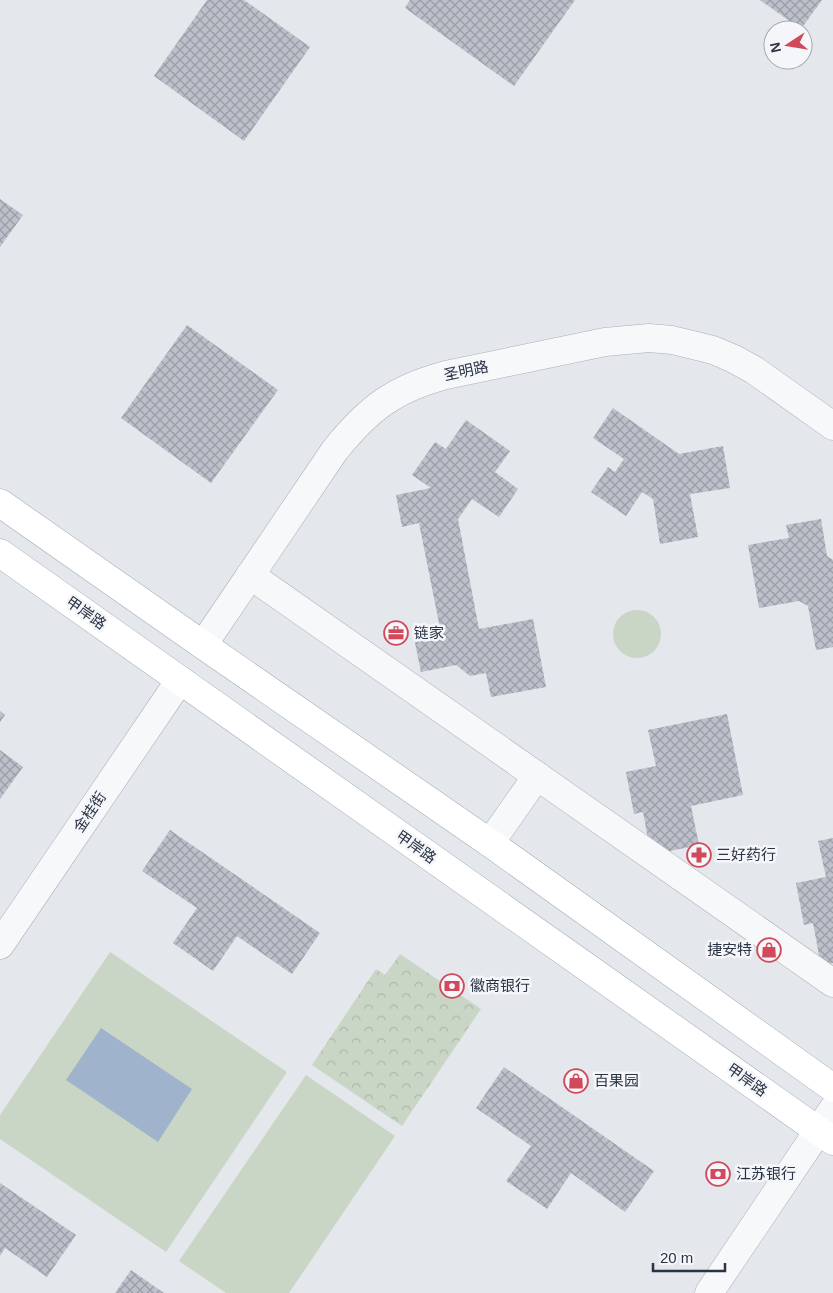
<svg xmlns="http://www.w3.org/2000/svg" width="833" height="1293" viewBox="0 0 833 1293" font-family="Arial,'Noto Sans SC',sans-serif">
<defs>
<pattern id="park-crowns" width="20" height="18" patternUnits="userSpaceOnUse" patternTransform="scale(1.25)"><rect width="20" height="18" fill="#c9d6c5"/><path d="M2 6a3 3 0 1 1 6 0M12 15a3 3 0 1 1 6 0" fill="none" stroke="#adb8ab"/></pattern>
<pattern id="building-cross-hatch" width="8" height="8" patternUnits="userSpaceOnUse" patternTransform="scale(1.25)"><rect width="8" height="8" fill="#bbc0ca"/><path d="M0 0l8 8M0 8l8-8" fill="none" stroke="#989da6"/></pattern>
</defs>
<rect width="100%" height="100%" fill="#e4e7ec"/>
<!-- green -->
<g fill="#c9d6c5">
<circle cx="637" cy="634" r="24"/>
<polygon points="110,952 287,1072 166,1252 0,1139 0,1115"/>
<polygon points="306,1075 395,1136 289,1293 226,1293 179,1261"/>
</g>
<!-- park -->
<polygon fill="url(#park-crowns)" points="400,954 481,1009 402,1126 312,1065 376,969 385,975"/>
<!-- water -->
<polygon fill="#9fb4cc" points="101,1028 192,1089 158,1142 66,1080"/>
<!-- building -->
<g fill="url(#building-cross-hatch)">
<polygon points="207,0 244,0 310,47 244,141 154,76"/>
<polygon points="410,0 575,0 514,86 405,8"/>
<polygon points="760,0 822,0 801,29"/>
<polygon points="0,199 23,215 0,247"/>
<polygon points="187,325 278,390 211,483 121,418"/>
<polygon points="613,408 679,454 723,446 730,488 690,494 698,537 660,544 653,499 642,492 626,516 591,492 608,467 615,472 624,459 593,438"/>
<polygon points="466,420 510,451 495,472 518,489 499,517 472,499 458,519 479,629 533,619 546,687 491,697 486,673 470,676 456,665 421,672 414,638 441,633 419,523 402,527 396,495 431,488 412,475 435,442 446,449"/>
<polygon points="821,519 827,556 833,560 833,647 816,650 808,606 799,601 759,608 748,545 789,538 786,525"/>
<polygon points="0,711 5,715 0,722"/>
<polygon points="727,714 743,795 691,806 699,845 651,855 643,812 634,814 626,772 656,766 648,730"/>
<polygon points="0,750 23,767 0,799"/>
<polygon points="170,830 320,933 292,974 237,936 213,971 173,943 197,908 142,871"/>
<polygon points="833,838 833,963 821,966 813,923 804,925 796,883 826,877 818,841"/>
<polygon points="504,1067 654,1171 625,1212 571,1173 547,1209 506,1181 531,1146 476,1108"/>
<polygon points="0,1183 76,1235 47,1277 5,1248 0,1256"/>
<polygon points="131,1270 164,1293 115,1293"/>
</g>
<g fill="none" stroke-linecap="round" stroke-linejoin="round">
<!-- minor casing -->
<g stroke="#a9aeb7" stroke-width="29">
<g id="minor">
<polyline points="250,575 833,983"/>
<path d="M203 645 335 450C369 408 394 389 446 375L605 342 649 338 672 340 713 350 734 359 754 370 833 426"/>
<polyline points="490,843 537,776"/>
<polyline points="0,945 180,680"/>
<polyline points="709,1293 833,1109"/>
</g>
</g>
<!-- major casing -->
<g stroke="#a3abb8" stroke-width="29">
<g id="major">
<polyline points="0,503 203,645 490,843 833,1088"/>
<polyline points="0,553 833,1141"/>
</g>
</g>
<!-- minor -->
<use href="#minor" stroke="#f7f8fa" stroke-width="28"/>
<!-- major -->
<use href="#major" stroke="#fff" stroke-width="28"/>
</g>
<!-- icons -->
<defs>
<g id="office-ring" transform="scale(1.25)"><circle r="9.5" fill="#f4f6f9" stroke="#d1495b" stroke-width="1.5"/><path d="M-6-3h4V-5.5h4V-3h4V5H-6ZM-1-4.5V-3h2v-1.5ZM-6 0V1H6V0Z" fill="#d1495b"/></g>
<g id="pharmacy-ring" transform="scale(1.25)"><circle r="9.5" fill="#f4f6f9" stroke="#d1495b" stroke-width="1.5"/><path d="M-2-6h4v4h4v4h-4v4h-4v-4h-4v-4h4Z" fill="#d1495b"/></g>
<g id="shop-ring" transform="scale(1.25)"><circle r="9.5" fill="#f4f6f9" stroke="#d1495b" stroke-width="1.5"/><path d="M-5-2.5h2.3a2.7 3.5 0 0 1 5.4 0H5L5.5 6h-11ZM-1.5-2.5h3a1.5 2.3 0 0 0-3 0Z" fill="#d1495b"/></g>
<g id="bank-ring" transform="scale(1.25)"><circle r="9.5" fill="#f4f6f9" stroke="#d1495b" stroke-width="1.5"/><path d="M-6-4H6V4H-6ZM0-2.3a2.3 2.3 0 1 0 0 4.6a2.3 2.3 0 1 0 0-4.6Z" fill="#d1495b"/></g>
</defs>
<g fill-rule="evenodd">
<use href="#office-ring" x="396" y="633"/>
<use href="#pharmacy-ring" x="699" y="855"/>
<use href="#shop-ring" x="769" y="950"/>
<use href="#bank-ring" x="452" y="986"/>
<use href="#shop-ring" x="576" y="1081"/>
<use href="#bank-ring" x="718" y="1174"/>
</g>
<g text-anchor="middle" stroke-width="5" stroke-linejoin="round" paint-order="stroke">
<!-- street labels -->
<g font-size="15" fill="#2b3445" stroke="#f4f6f9">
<text transform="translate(466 371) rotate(-12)" y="5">圣明路</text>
<text transform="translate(86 613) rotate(35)" y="5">甲岸路</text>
<text transform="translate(90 812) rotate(-56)" y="5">金桂街</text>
<text transform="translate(416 847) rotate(35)" y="5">甲岸路</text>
<text transform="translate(747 1080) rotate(35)" y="5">甲岸路</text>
</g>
<!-- poi labels -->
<g font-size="15" fill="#2b3445" stroke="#f4f6f9" text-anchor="start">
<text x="414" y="638">链家</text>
<text x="716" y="860">三好药行</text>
<text x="752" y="955" text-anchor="end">捷安特</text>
<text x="470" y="991">徽商银行</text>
<text x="594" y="1086">百果园</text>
<text x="736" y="1179">江苏银行</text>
</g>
</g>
<!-- north arrow -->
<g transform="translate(788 45) rotate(258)"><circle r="24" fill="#f4f6f9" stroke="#a4a8b1"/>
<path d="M0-4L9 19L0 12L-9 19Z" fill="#d1495b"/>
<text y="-8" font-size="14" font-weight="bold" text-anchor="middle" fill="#2b3445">N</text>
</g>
<!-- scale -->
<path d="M653 1263v8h72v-8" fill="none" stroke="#2b3445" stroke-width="2.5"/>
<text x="660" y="1263" font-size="15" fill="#2b3445" stroke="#f4f6f9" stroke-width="4" paint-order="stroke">20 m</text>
</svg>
